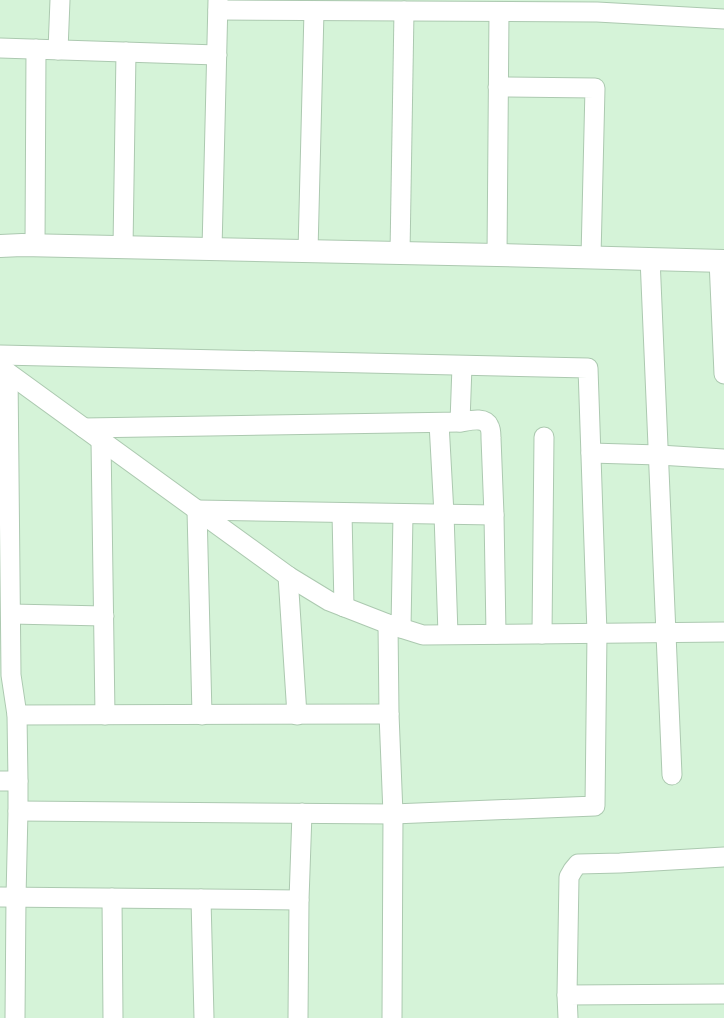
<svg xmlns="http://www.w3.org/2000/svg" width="724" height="1018" viewBox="0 0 724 1018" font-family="'Crimson Pro',serif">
<rect width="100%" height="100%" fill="#d5f3d8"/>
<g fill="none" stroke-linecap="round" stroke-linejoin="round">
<!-- street casing -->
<g stroke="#acc9b0" stroke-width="21">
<g id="street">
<polyline points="218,10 597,12 724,19"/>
<polyline points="0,48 217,55"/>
<polyline points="58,50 60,0"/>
<polyline points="498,87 595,88 591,257"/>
<polyline points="35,245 36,49"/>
<polyline points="123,247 126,52"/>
<polyline points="212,249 218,0"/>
<polyline points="308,251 314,11"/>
<polyline points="400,253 404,11"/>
<polyline points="497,255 499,12"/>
<polyline points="650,258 672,775"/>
<polyline points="719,260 724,374"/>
<polyline points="0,355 588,368 597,633 595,806 393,814 18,811"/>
<polyline points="0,367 288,576 329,601 388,624 423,635 724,632"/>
<polyline points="8,373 11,675 17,715 18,781 18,811 16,897 15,1018"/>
<polyline points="460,422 462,366"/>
<polyline points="439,423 444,514 448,634"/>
<path d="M84 428 460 422C468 421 485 416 489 426 491 429 491 434 491 438L494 515 496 634"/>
<polyline points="101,440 105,715"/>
<polyline points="591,453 659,455 724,459"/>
<polyline points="342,513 344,607"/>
<polyline points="288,576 297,715"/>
<polyline points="11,614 104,616"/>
<polyline points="388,624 389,714 393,814 392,1018"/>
<polyline points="401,628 403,514"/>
<polyline points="542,634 544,437"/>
<polyline points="17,715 389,714"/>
<polyline points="202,715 197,510 494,515"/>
<polyline points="0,781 18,781"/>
<polyline points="0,897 299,900"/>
<polyline points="112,898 113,1018"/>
<polyline points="201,899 204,1018"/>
<polyline points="567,995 569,877 573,870 578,864 620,863 724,857"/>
<polyline points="298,1018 299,900 302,813"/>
<polyline points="568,1018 567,995 724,994"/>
</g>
</g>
<!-- secondary casing -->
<g stroke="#acc9b0" stroke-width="24">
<polyline id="secondary" points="0,246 22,245 497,255 724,261"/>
</g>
<!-- street -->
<use href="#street" stroke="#fff" stroke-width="19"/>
<!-- secondary -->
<use href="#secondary" stroke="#fff" stroke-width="22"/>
</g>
</svg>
